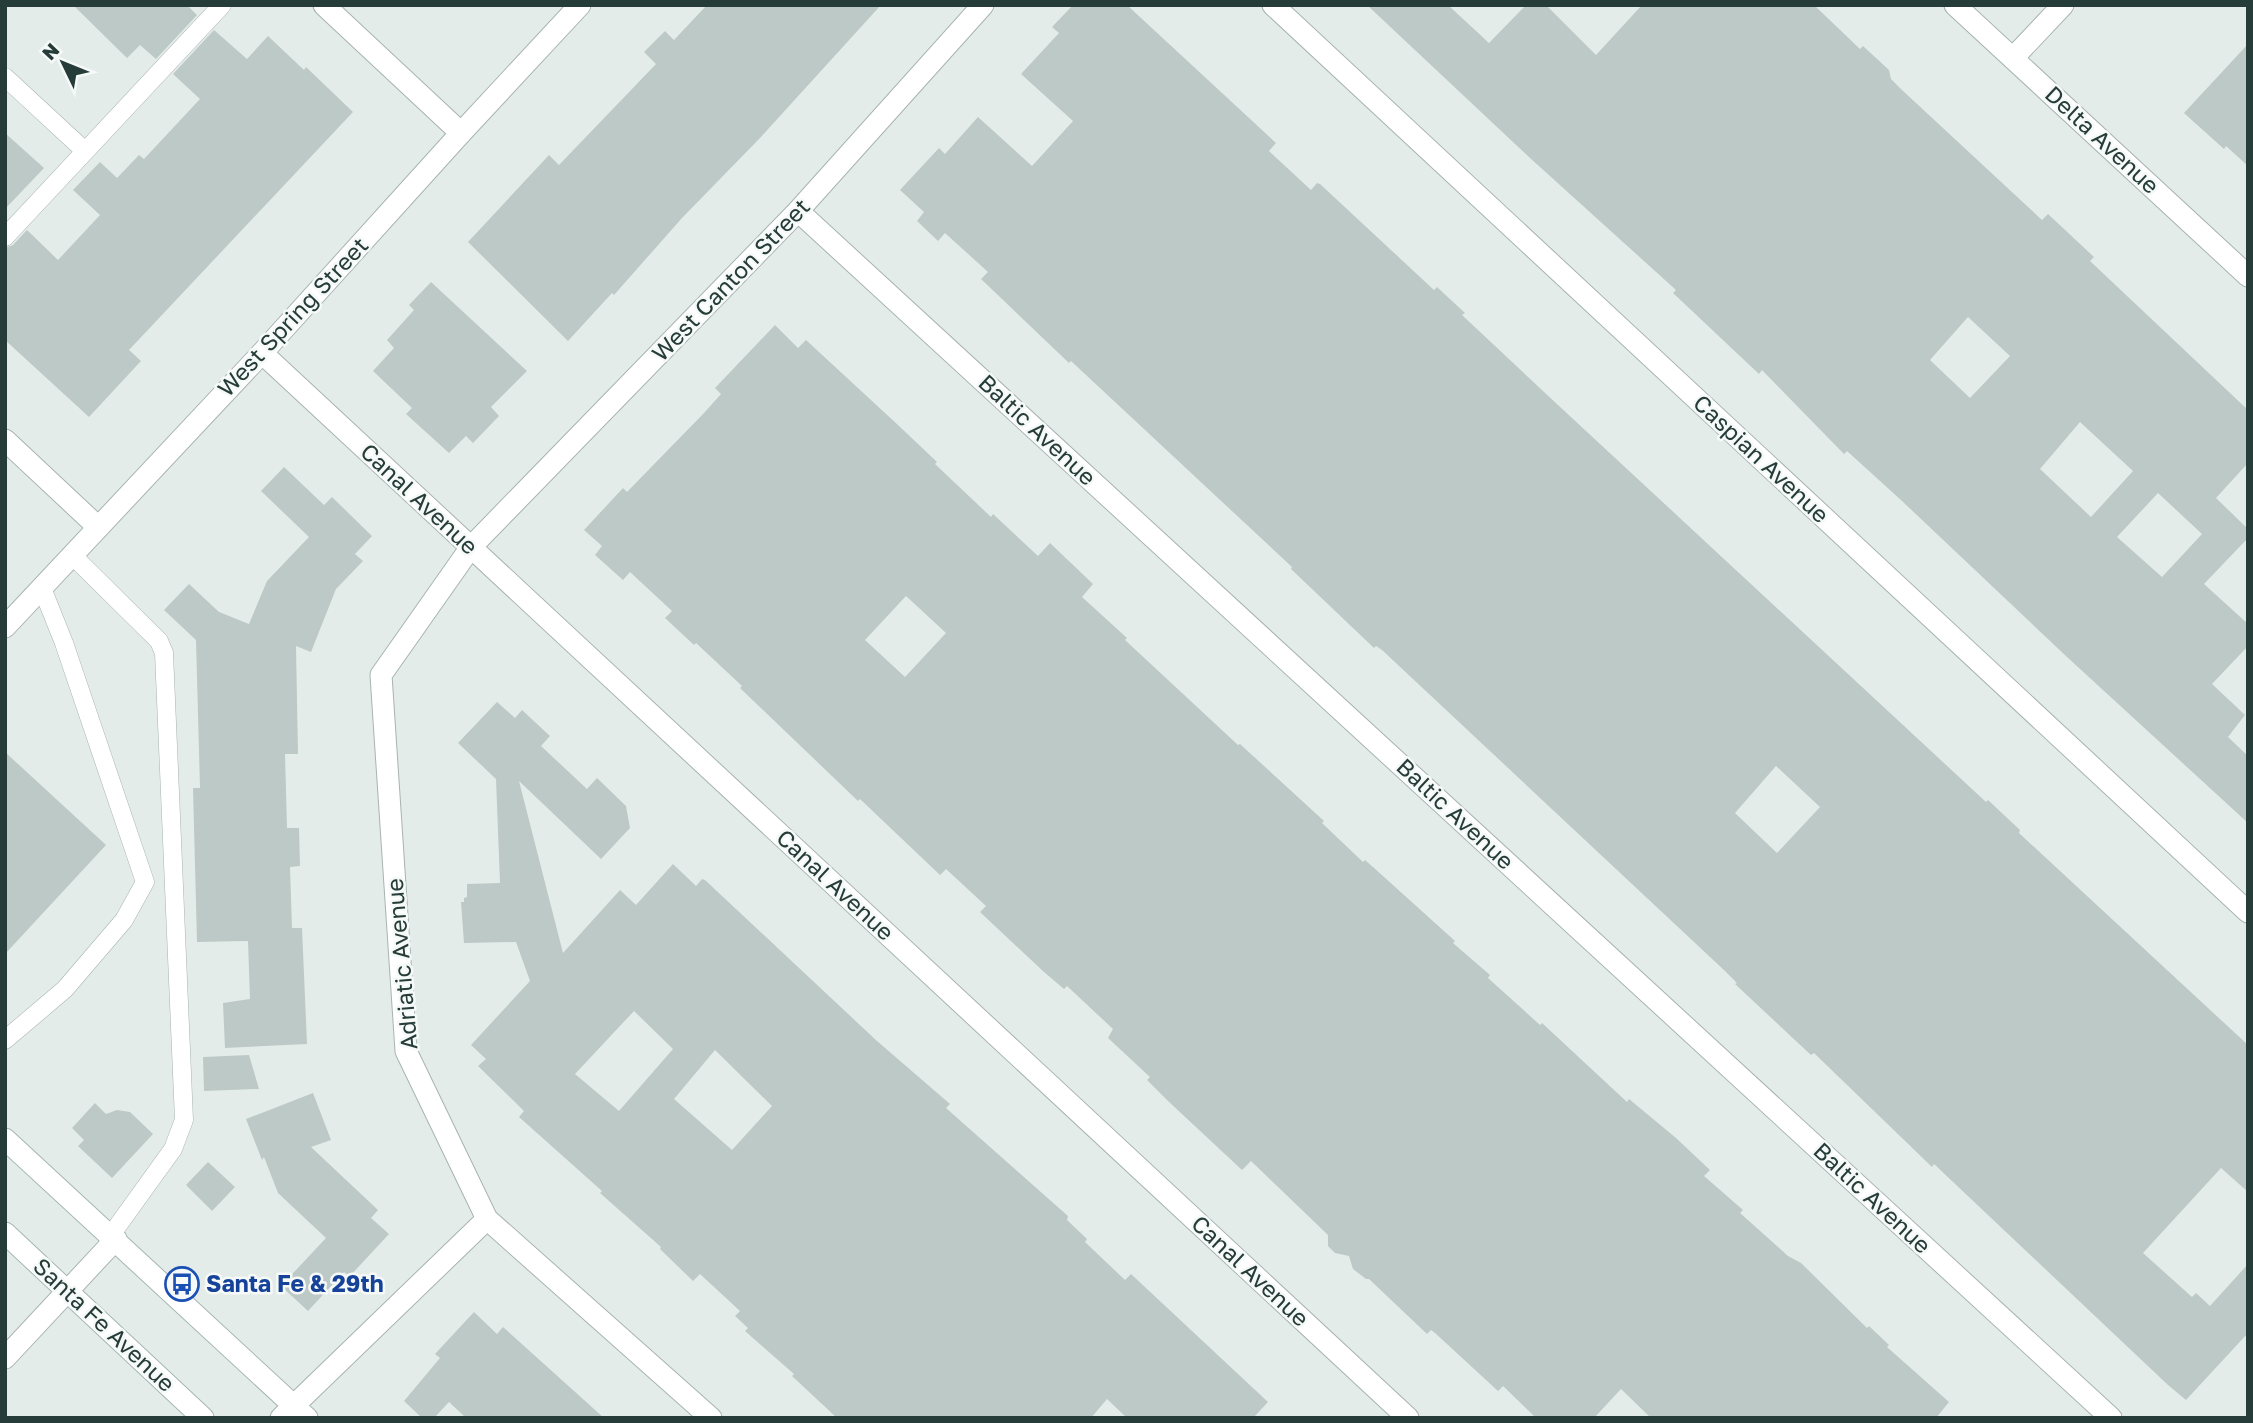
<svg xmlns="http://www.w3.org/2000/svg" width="2253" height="1423" viewBox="0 0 2253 1423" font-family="'Golos Text',sans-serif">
<rect width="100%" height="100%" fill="#e4ece9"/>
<!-- building -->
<g fill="#bdc9c6" fill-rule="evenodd">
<polygon points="73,5 187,5 197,15 156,59 140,45 127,58"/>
<polygon points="707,5 881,5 760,138 682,218 614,295 612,293 568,341 468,242 549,155 559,165 656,64 644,52 665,31 674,40"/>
<path d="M1073 5H1127L1276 143 1269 151 1311 190 1317 183 1320 184 1434 290 1437 287 1465 313 1462 315 1558 405 1986 802 1988 800 2020 830 2019 833 2248 1045V1192L2221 1168 2143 1253 2192 1297 2196 1293 2210 1306 2248 1264V1333L2186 1400 2168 1385 1934 1164 1932 1167 1814 1053 1811 1055 1735 984 1737 983 1725 971 1382 650 1376 646 1374 648 1291 569 1292 567 1071 361 1069 363 981 279 988 272 945 233 938 241 917 221 924 212 900 190 939 148 945 154 978 117 1032 166 1073 121 1021 74 1059 33 1052 27ZM1776 766 1820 807 1777 853 1735 813Z"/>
<path d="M1367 5H1448L1489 43 1526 5H1546L1596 55 1642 5H1814L1860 49 1863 46 1889 70 1891 79 1902 90 2042 220 2048 214 2094 257 2090 261 2248 410V463L2216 498 2248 529V538L2204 584 2248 624V646L2212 684 2245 715 2228 737 2248 756V823L2067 657 1902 501 1847 451 1844 454 1762 370 1759 374 1673 293 1676 290 1530 158ZM1968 317 2010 356 1970 398 1930 360ZM2080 422 2133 471 2091 517 2040 469ZM2158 493 2202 534 2162 577 2117 537Z"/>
<polygon points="214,30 247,59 268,36 304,70 306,67 353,112 129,350 141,361 89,417 5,340 5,248 13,245 27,230 58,260 100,215 73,190 100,162 117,178 139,155 144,159 200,99 173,74"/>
<polygon points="2248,44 2248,166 2226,146 2224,149 2184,113"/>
<polygon points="5,133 44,168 5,209"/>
<polygon points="431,282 527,371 491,407 499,416 473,443 466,436 449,453 406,414 412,408 373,371 394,348 387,340 414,310 409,305"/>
<path d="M775 325 798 348 806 340 898 425 937 462 935 464 991 517 993 514 1038 556 1050 543 1093 584 1082 597 1127 638 1125 640 1238 745 1240 744 1324 821 1322 823 1363 862 1365 860 1373 867 1455 941 1453 943 1490 975 1488 978 1540 1025 1542 1023 1627 1102 1629 1099 1676 1138 1710 1170 1704 1176 1743 1210 1740 1213 1788 1256 1801 1263 1867 1328 1869 1326 1889 1345 1887 1347 1949 1402 1936 1418H1651L1621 1389 1594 1418H1536L1503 1386 1498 1391 1435 1333 1431 1330 1427 1334 1369 1279H1366L1353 1269 1349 1256 1335 1253 1328 1246V1235L1251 1161 1242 1170 1168 1101 1147 1080 1150 1077 1108 1038 1113 1029 1067 986 1064 989 1044 972 980 912 986 906 946 869 940 875 860 799 858 801 740 688 742 686 696 643 694 645 665 618 672 611 630 572 623 580 595 555 602 546 584 530 623 488 627 492 704 413 721 394 715 388ZM906 596 946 633 905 677 865 640Z"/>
<polygon points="284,467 324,505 332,497 372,536 355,554 363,561 336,589 311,652 296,646 298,754 285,754 287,828 299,828 300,866 290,867 292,928 302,928 307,1044 225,1048 223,1003 250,999 248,941 197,942 193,788 200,788 196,640 164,610 189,584 219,612 249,624 267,581 309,537 261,491"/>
<path d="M497 702 515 718 522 710 550 736 541 746 587 789 597 778 626 806 630 828 601 859 519 781 563 953 620 890 636 905 673 864 696 886 702 879 705 880 877 1041 950 1104 946 1108 1068 1216 1067 1220 1087 1239 1085 1242 1125 1280 1131 1274 1268 1402 1253 1418H1127L1107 1399 1091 1418H837L792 1376 794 1374 745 1331 748 1328 735 1316 740 1311 700 1274 693 1281 660 1249 661 1247 600 1193 602 1191 519 1117 524 1111 478 1066 486 1059 471 1045 530 981 516 942 464 943 461 902H464V898L467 897V884L500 883 496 779 458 743ZM634 1011 673 1049 619 1111 575 1074ZM715 1050 772 1106 732 1150 674 1099Z"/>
<polygon points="5,752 106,845 5,954"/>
<polygon points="249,1055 259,1089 204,1091 203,1057"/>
<polygon points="313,1093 331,1140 311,1147 378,1210 371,1218 389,1234 350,1276 344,1272 308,1311 281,1286 326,1238 278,1193 264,1157 262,1160 246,1119"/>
<polygon points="95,1103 106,1114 117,1110 130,1112 153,1134 112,1178 78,1146 84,1140 72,1128"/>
<polygon points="208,1162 235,1187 212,1211 186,1185"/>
<polygon points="474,1312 497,1334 503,1327 604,1418 466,1418 449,1402 434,1418 422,1418 404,1401 440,1358 435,1354"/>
</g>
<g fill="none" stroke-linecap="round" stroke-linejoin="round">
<!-- service casing -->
<g stroke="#a7b4b0" stroke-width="19">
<g id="service">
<polyline points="5,77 85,151"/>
<polyline points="5,237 222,5"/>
<polyline points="72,555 159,641 164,653 184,1120 173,1149 111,1235"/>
<polyline points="5,1040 65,989 124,920 145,882 64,643 42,588"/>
</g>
</g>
<!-- minor casing -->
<g stroke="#a7b4b0" stroke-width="23">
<g id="minor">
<polyline points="324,5 461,133"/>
<polyline points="1273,5 2248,912"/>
<polyline points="1955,5 2248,276"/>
<polyline points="2013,58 2063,5"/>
<polyline points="798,211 2111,1418"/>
<polyline points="262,353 1408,1418"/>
<polyline points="5,440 98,527"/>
<polyline points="5,1358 116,1239"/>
<polyline points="281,1418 487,1219"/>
<polyline points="711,1418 487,1219 406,1051 381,675 471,547 798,211 983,5"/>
</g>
</g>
<!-- tertiary casing -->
<g stroke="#a7b4b0" stroke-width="23">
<polyline id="tertiary" points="5,627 262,353 461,133 580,5"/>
</g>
<!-- secondary casing -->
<g stroke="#a4b6b2" stroke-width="23">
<g id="secondary">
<polyline points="5,1139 307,1418"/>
<polyline points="5,1233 203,1418"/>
</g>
</g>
<!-- service -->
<use href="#service" stroke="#fff" stroke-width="18"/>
<!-- minor -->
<use href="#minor" stroke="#fff" stroke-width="21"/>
<!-- tertiary -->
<use href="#tertiary" stroke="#fff" stroke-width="21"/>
<!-- secondary -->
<use href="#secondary" stroke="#fff" stroke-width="21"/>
</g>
<!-- icons -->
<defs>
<g id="bus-ring" transform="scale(1.75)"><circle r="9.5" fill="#f5f9f7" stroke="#1a4fb4" stroke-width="1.5"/><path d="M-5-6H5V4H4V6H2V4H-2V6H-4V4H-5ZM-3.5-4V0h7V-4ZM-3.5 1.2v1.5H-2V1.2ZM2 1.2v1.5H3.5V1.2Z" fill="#1a4fb4"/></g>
</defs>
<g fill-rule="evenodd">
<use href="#bus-ring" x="182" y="1284"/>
</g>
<g text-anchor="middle" stroke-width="5" stroke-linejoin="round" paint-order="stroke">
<!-- street labels -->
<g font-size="23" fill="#263c38" stroke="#f5f9f7">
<text transform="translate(2102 140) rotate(43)" y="8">Delta Avenue</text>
<text transform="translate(731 280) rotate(-46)" y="8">West Canton Street</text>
<text transform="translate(293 317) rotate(-47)" y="8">West Spring Street</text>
<text transform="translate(1037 430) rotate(43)" y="8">Baltic Avenue</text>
<text transform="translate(1761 459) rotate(43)" y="8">Caspian Avenue</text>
<text transform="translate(419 499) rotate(43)" y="8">Canal Avenue</text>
<text transform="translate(1455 814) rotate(43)" y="8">Baltic Avenue</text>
<text transform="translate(835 885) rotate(43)" y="8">Canal Avenue</text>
<text transform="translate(402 964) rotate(-95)" y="8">Adriatic Avenue</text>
<text transform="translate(1872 1198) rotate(43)" y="8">Baltic Avenue</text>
<text transform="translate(1250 1271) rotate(43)" y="8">Canal Avenue</text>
<text transform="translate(104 1325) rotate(43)" y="8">Santa Fe Avenue</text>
</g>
<!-- transit labels -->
<g font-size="23" font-weight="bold" fill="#164399" stroke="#f5f9f7" text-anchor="start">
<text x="206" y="1292">Santa Fe &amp; 29th</text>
</g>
</g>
<!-- border -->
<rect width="2253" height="1423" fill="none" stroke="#263c38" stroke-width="14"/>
<!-- north arrow -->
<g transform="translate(63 63) rotate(313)" stroke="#f5f9f7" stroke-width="5" paint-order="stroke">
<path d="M0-5L12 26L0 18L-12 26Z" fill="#263c38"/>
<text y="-10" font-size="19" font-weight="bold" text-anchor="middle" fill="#263c38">N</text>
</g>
</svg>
